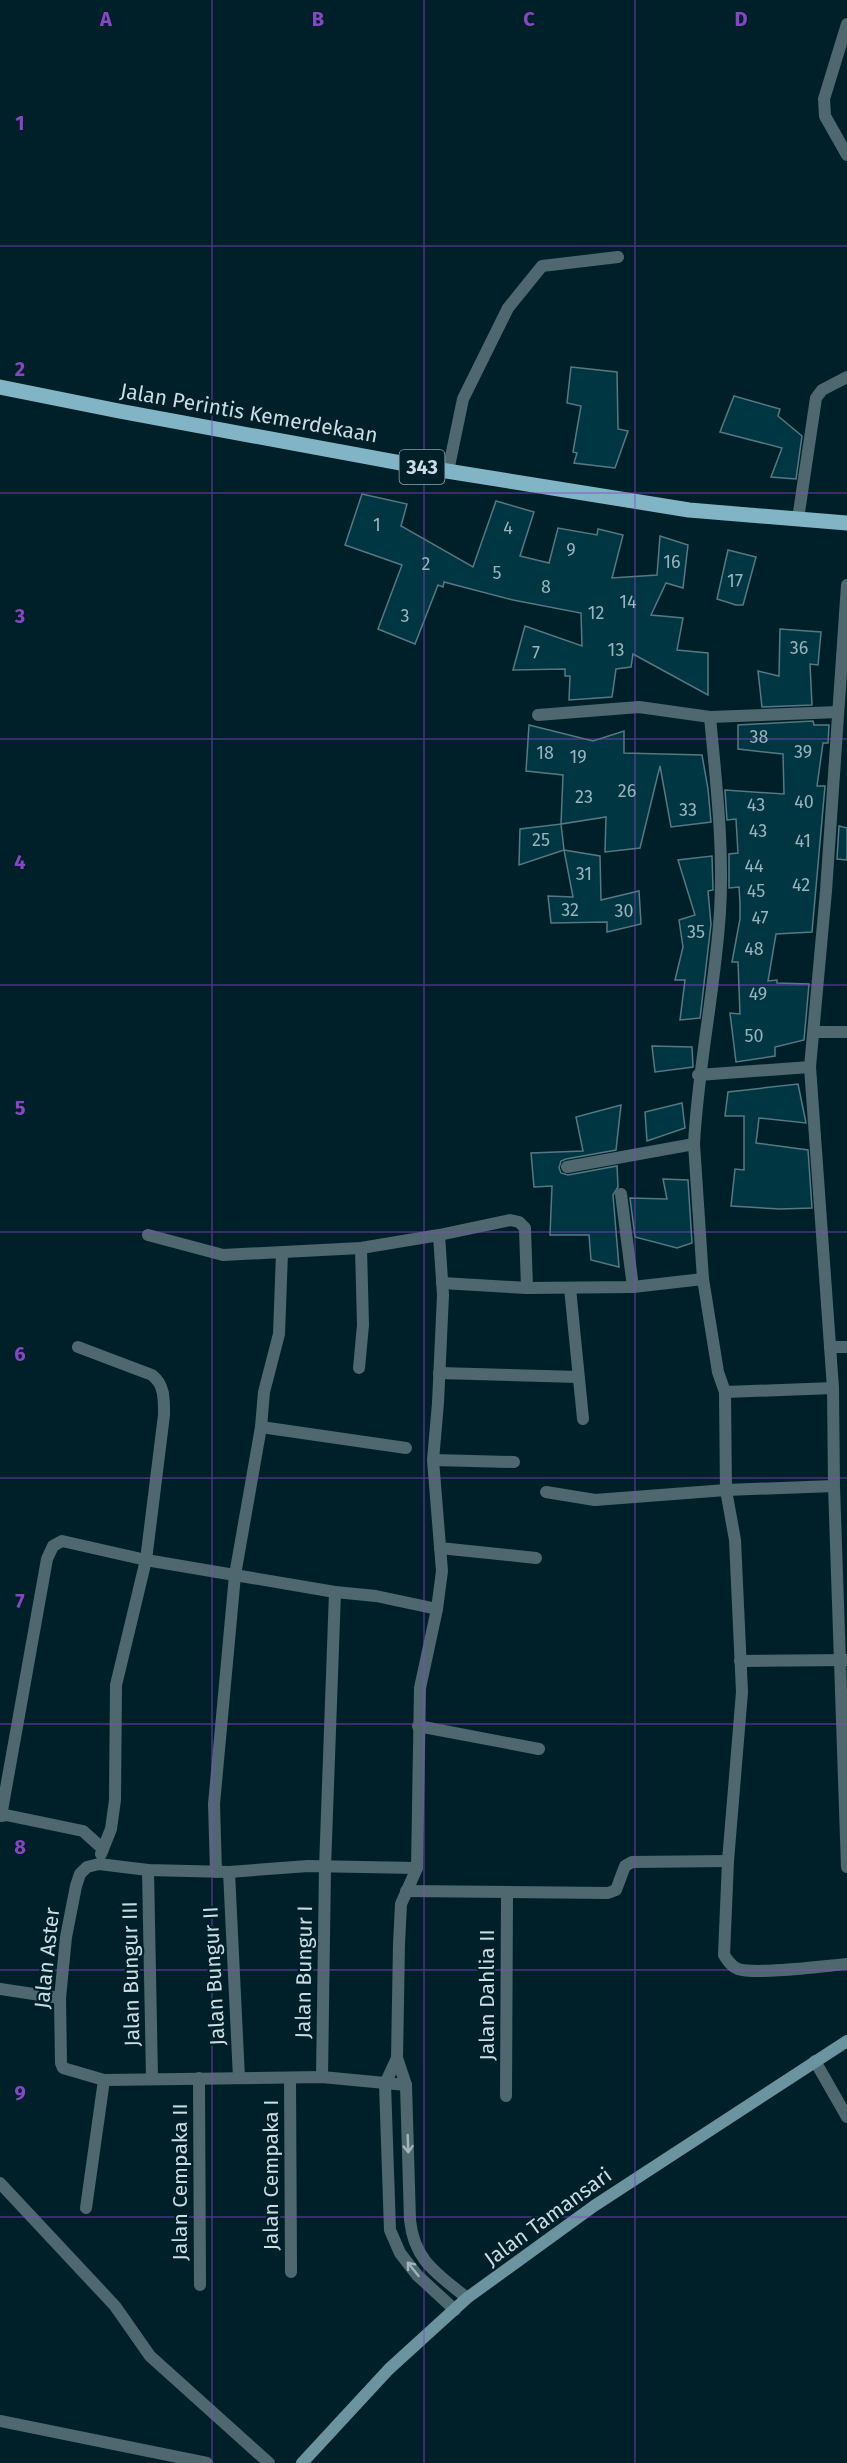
<svg xmlns="http://www.w3.org/2000/svg" width="847" height="2463" viewBox="0 0 847 2463" font-family="'Fira Sans',sans-serif">
<rect width="100%" height="100%" fill="#002029"/>
<!-- building -->
<g fill="#003542" stroke="#567883" stroke-width="1.5">
<polygon points="571,367 617,372 618,429 628,431 615,468 574,463 577,453 573,452 581,406 567,403"/>
<polygon points="734,396 780,409 778,416 802,436 796,479 771,477 782,448 720,432"/>
<polygon points="362,494 407,504 401,526 473,567 496,501 534,512 520,556 549,563 558,528 597,535 598,529 623,535 612,578 657,575 660,536 688,545 683,588 666,583 651,615 683,618 677,650 708,653 708,695 633,654 631,667 616,669 612,697 569,700 570,676 565,676 565,669 513,670 525,626 582,646 581,613 513,600 444,582 443,587 438,585 415,644 378,629 402,565 345,545"/>
<polygon points="728,550 756,557 743,605 736,605 717,599"/>
<polygon points="780,629 821,632 818,665 810,664 812,705 762,707 758,671 779,676"/>
<polygon points="813,721 814,725 829,725 828,743 823,743 817,786 825,786 812,932 776,934 768,981 777,980 777,983 809,984 804,1040 775,1047 775,1056 736,1062 730,1013 740,1014 738,962 732,962 740,919 740,903 739,887 729,888 729,854 738,853 736,819 727,820 725,790 784,794 783,754 738,749 738,725"/>
<polygon points="529,725 593,741 624,731 624,753 702,755 708,789 711,822 671,827 660,766 640,848 605,852 606,817 561,824 563,775 526,771"/>
<polygon points="561,824 564,850 519,865 520,829"/>
<polygon points="839,826 847,828 847,860 837,859"/>
<polygon points="564,850 600,856 601,900 639,891 641,924 607,932 607,922 551,923 548,896 573,897"/>
<polygon points="712,856 713,890 708,891 711,924 700,1018 680,1020 685,980 675,980 683,947 679,920 695,915 678,860"/>
<polygon points="652,1046 692,1047 693,1067 655,1072"/>
<polygon points="798,1084 806,1123 759,1118 756,1143 808,1150 812,1208 780,1209 731,1206 735,1169 744,1170 744,1116 725,1116 728,1092"/>
<polygon points="682,1103 685,1128 647,1141 645,1112"/>
<polygon points="621,1105 616,1150 566,1159 561,1161 559,1168 561,1173 568,1175 617,1166 618,1187 613,1195 619,1267 591,1260 589,1235 550,1235 552,1186 534,1187 531,1153 583,1151 576,1117"/>
<polygon points="663,1179 688,1180 692,1243 677,1248 635,1237 630,1198 667,1199"/>
</g>
<g fill="none" stroke-linecap="round" stroke-linejoin="round">
<!-- minor -->
<g stroke="#4f686f" stroke-width="12">
<polyline points="847,24 824,99 825,116 847,155"/>
<polyline points="448,471 463,399 508,308 542,266 618,257"/>
<polyline points="798,519 816,398 822,390 847,377"/>
<polyline points="847,585 826,891 810,1067 833,1388 834,1486 847,1867"/>
<polyline points="538,715 639,707 710,717 838,712"/>
<polyline points="814,1032 847,1032"/>
<polyline points="698,1075 810,1067"/>
<path d="M694 1144C698 1066 715 990 720 912 724 847 716 782 710 717"/>
<polyline points="567,1167 694,1144 703,1279"/>
<polyline points="621,1194 633,1287"/>
<path d="M148 1235 223 1255 361 1248 439 1235 443 1295 438 1403 433 1460 442 1571 437 1609 420 1688 417 1868 401 1904 399 1944 397 2058 406 2085 410 2220C414 2261 438 2274 467 2298"/>
<polyline points="439,1235 510,1220 519,1222 525,1228 527,1288 633,1287 703,1279 718,1372 725,1392 833,1388"/>
<polyline points="442,1283 527,1288"/>
<polyline points="570,1288 583,1419"/>
<path d="M78 1347 152 1375C165 1385 164 1400 164 1415L146 1560 116 1685 115 1800 111 1829 101 1854"/>
<polyline points="830,1347 847,1347"/>
<polyline points="359,1368 363,1325 361,1248"/>
<polyline points="439,1373 578,1377"/>
<path d="M725 1392 726 1490 735 1540 742 1692 728 1861 724 1955C728 1961 731 1966 738 1969 757 1975 824 1966 847 1964"/>
<polyline points="261,1427 406,1448"/>
<polyline points="433,1460 514,1462"/>
<polyline points="546,1492 595,1500 726,1490 834,1486"/>
<polyline points="440,1548 536,1558"/>
<polyline points="740,1661 847,1660"/>
<polyline points="418,1726 539,1749"/>
<polyline points="103,1849 83,1831 6,1815 1,1816 47,1559 53,1546 62,1541 146,1560 335,1592 376,1596 437,1609"/>
<polyline points="148,1870 152,2078"/>
<polyline points="216,1872 214,1804 235,1575 261,1427 264,1392 279,1334 282,1253"/>
<polyline points="229,1872 239,2078"/>
<polyline points="406,1891 608,1893 616,1890 625,1866 632,1862 728,1861"/>
<polyline points="0,1989 60,1998"/>
<polyline points="397,2058 385,2084 390,2230 400,2253 417,2275 455,2310"/>
<polyline points="815,2061 847,2117"/>
<polyline points="322,2077 325,1868 335,1592"/>
<polyline points="199,2078 200,2285"/>
<polyline points="290,2078 291,2272"/>
<polyline points="406,2085 322,2077 104,2080 63,2068 61,2063 60,1998 66,1937 76,1886 80,1874 87,1867 99,1864 148,1870 229,1872 308,1866 417,1868"/>
<polyline points="506,2096 507,1894"/>
<polyline points="0,2183 115,2306 150,2356 269,2463"/>
<polyline points="86,2208 104,2080"/>
<polyline points="0,2421 207,2463"/>
</g>
<!-- secondary -->
<polyline stroke="#6c93a0" stroke-width="12" points="302,2463 389,2369 467,2298 594,2206 847,2041"/>
<!-- primary -->
<polyline stroke="#81b5c5" stroke-width="15" points="0,387 119,411 428,468 689,510 847,523"/>
</g>
<!-- one-way arrows -->
<defs><path id="oneway-shaft" d="M-6 0H5M1.5-3L5.5 0L1.5 3" fill="none" stroke-width="1.6" stroke-linecap="round" stroke-linejoin="round" transform="scale(1.5)"/></defs>
<g stroke="#a0b4ba">
<use href="#oneway-shaft" transform="translate(408 2144) rotate(88)"/>
<use href="#oneway-shaft" transform="translate(413 2269) rotate(-129)"/>
</g>
<!-- grid -->
<path fill="none" stroke="#8747c4" stroke-width="1.5" stroke-opacity="0.55" d="M212 0V2463M424 0V2463M635 0V2463M0 246H847M0 493H847M0 739H847M0 985H847M0 1232H847M0 1478H847M0 1724H847M0 1970H847M0 2217H847"/>
<g text-anchor="middle" stroke-width="4.5" stroke-linejoin="round" paint-order="stroke">
<!-- number labels -->
<g font-size="18" fill="#98b3bb">
<text x="377" y="531">1</text>
<text x="508" y="534">4</text>
<text x="571" y="556">9</text>
<text x="672" y="568">16</text>
<text x="426" y="570">2</text>
<text x="497" y="579">5</text>
<text x="735" y="587">17</text>
<text x="546" y="593">8</text>
<text x="628" y="608">14</text>
<text x="596" y="619">12</text>
<text x="405" y="622">3</text>
<text x="799" y="654">36</text>
<text x="616" y="656">13</text>
<text x="536" y="659">7</text>
<text x="759" y="743">38</text>
<text x="803" y="758">39</text>
<text x="545" y="759">18</text>
<text x="578" y="763">19</text>
<text x="627" y="797">26</text>
<text x="584" y="803">23</text>
<text x="804" y="808">40</text>
<text x="756" y="811">43</text>
<text x="688" y="816">33</text>
<text x="758" y="837">43</text>
<text x="541" y="846">25</text>
<text x="803" y="847">41</text>
<text x="754" y="872">44</text>
<text x="584" y="880">31</text>
<text x="801" y="891">42</text>
<text x="756" y="897">45</text>
<text x="570" y="916">32</text>
<text x="624" y="917">30</text>
<text x="760" y="924">47</text>
<text x="696" y="938">35</text>
<text x="754" y="955">48</text>
<text x="758" y="1000">49</text>
<text x="754" y="1042">50</text>
</g>
<!-- shield labels -->
<rect fill="#002029" stroke="#8ea4ab" stroke-width="1.5" x="399.5" y="450" width="45" height="34" rx="4.5"/>
<g font-size="20" font-weight="bold" fill="#cbdde3">
<text x="422" y="474">343</text>
</g>
<!-- street labels -->
<g font-size="21" fill="#cbdde3" stroke="#002029">
<text transform="translate(249 413) rotate(10)" y="7">Jalan Perintis Kemerdekaan</text>
<text transform="translate(47 1958) rotate(-84)" y="7">Jalan Aster</text>
<text transform="translate(304 1972) rotate(-89)" y="7">Jalan Bungur I</text>
<text transform="translate(131 1974) rotate(-91)" y="7">Jalan Bungur III</text>
<text transform="translate(214 1976) rotate(-93)" y="7">Jalan Bungur II</text>
<text transform="translate(487 1995) rotate(-90)" y="7">Jalan Dahlia II</text>
<text transform="translate(271 2175) rotate(-90)" y="7">Jalan Cempaka I</text>
<text transform="translate(180 2182) rotate(-90)" y="7">Jalan Cempaka II</text>
<text transform="translate(548 2217) rotate(-36)" y="7">Jalan Tamansari</text>
</g>
</g>
<g font-size="20" text-anchor="middle" font-weight="bold" fill="#8747c4" stroke="#002029" stroke-width="4.5" stroke-linejoin="round" paint-order="stroke">
<text x="106" y="26">A</text>
<text x="318" y="26">B</text>
<text x="529" y="26">C</text>
<text x="741" y="26">D</text>
<text x="20" y="130">1</text>
<text x="20" y="376">2</text>
<text x="20" y="623">3</text>
<text x="20" y="869">4</text>
<text x="20" y="1115">5</text>
<text x="20" y="1361">6</text>
<text x="20" y="1608">7</text>
<text x="20" y="1854">8</text>
<text x="20" y="2100">9</text>
</g>
</svg>
